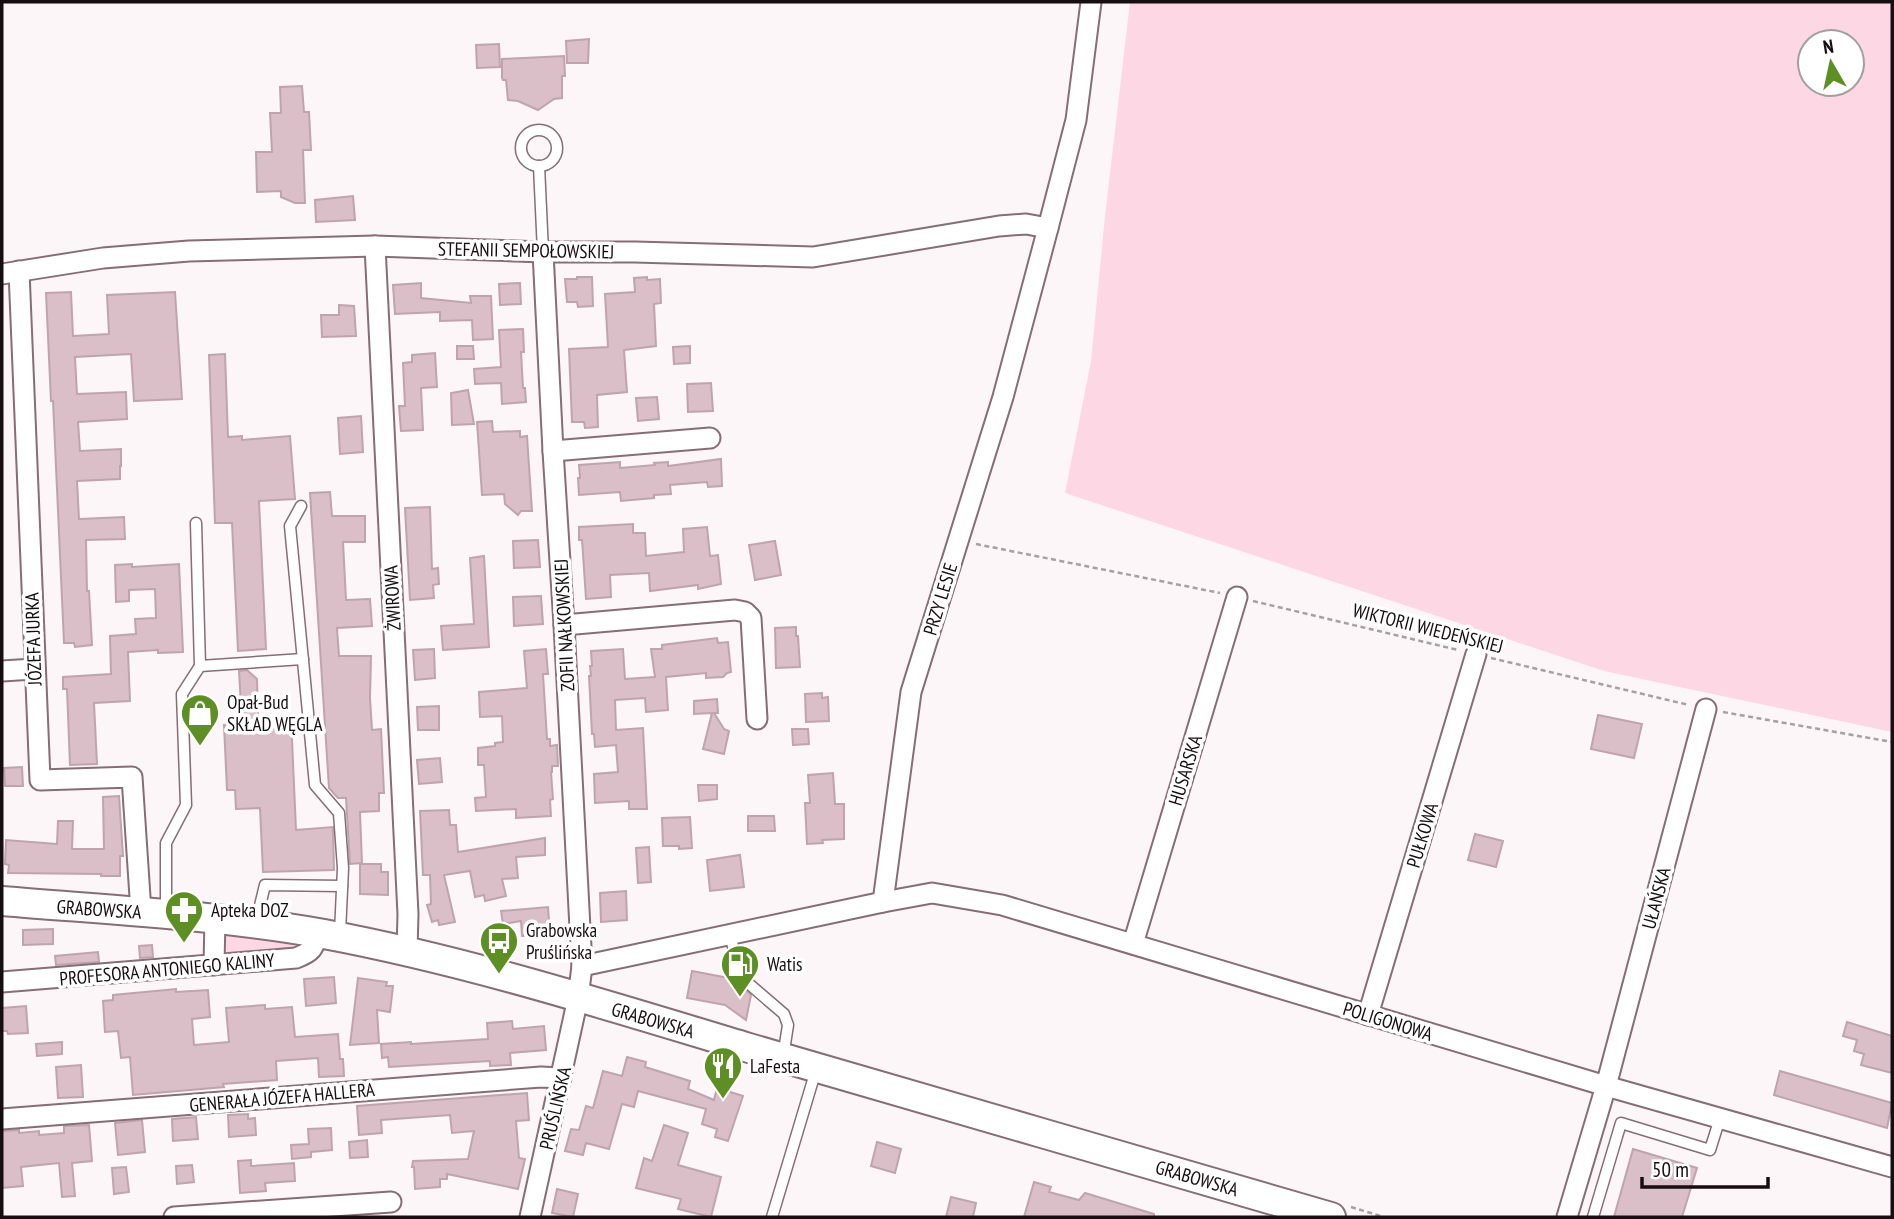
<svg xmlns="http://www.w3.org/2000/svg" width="1894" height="1219" viewBox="0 0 1894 1219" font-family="'PT Sans Narrow',sans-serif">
<rect width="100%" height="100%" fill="#fcf6f8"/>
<!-- green -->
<g fill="#fed7e5" fill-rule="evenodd">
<path d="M1130 2H1892V732L1604 671 1065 493 1091 361 1105 216ZM1810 42H1852V84H1810Z"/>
<polygon points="223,933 298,943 295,950 225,954 223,951"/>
</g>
<!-- building -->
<g fill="#dabfc8" stroke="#bfa4ad" stroke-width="2">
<polygon points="589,39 588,63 567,63 566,41"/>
<polygon points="499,44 500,67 477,68 476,45"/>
<polygon points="564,56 565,76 562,76 562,98 554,99 538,110 518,101 508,100 506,80 503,80 502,78 502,59"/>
<polygon points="302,86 304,112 309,112 311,150 303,150 305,203 295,203 281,197 281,191 257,192 256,152 272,152 270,113 281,113 280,87"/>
<polygon points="353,196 355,220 316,222 315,200"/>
<polygon points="577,277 592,277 593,306 578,307 577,302 567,302 565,279 577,279"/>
<polygon points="647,277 647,280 660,279 661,303 654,304 656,346 624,350 627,392 597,395 598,427 585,428 584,422 572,422 569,349 608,347 605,294 635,292 634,278"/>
<polygon points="421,283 421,298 471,303 470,296 491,296 493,339 473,340 472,320 440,321 440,312 395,314 393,285"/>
<polygon points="520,283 521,304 500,305 499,284"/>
<polygon points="71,292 73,336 109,334 107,295 175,292 182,399 134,401 131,354 75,357 77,394 126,392 127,419 78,422 80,451 121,449 121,466 120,466 120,479 77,481 79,519 124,517 125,539 86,540 87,591 89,591 92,645 75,647 74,643 64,643 53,401 51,401 46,293"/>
<polygon points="339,305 354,306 356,336 322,337 321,315 339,315"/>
<polygon points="523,329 524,352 521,352 523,388 525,388 526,402 502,404 501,383 475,384 474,369 501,367 499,330"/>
<polygon points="457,346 473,346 474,359 457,359"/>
<polygon points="690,346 690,363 674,364 673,347"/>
<polygon points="435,353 437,387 421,388 423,430 401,431 399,406 405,406 403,363 412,362 412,355"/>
<polygon points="225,354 228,437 242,436 242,440 290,436 295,499 259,501 266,649 238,651 232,523 215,523 209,355"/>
<polygon points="711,383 713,411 688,412 687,384"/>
<polygon points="468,390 474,424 452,425 451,393"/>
<polygon points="657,397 659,419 638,421 636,398"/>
<polygon points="361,416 363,452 340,454 338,418"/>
<polygon points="492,421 493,432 520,431 520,437 527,436 532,511 521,511 518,515 505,504 504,494 482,495 477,422"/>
<polygon points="721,459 722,486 708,487 707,482 670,485 671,494 654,495 654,498 621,501 620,492 579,495 578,478 580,478 579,465 620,462 620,468 655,465 654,463 668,462 668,466"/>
<polygon points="330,492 332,516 365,516 365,542 343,542 346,600 370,599 372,626 337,628 339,656 371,656 370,698 372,730 381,729 384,793 379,793 379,811 360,812 362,863 350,864 346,798 338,798 329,788 310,493"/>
<polygon points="430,507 432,569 438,568 439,584 433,585 434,598 410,600 405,508"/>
<polygon points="633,524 633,533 645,533 646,556 684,552 683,529 707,527 710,556 718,555 721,584 698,589 698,585 650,591 649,573 610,575 611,597 586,599 583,554 582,540 579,540 579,527"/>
<polygon points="538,540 540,567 514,568 513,541"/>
<polygon points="775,541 781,575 755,580 749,545"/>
<polygon points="484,556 489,647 443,650 441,626 474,624 470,558"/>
<polygon points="132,564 132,567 179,564 183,652 158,653 158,650 128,652 130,701 94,703 97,764 70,765 67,689 63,689 63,677 111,674 110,636 136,634 135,619 156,618 155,589 129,590 129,601 116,602 115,565"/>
<polygon points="541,596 543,624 514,626 513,597"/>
<polygon points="796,627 796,636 798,636 800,667 776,668 775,628"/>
<polygon points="717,638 718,643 728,642 731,672 727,673 723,677 706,678 706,673 666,677 668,710 646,712 645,698 615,700 616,730 643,728 647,809 629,809 629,801 595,803 594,774 618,772 616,745 595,747 594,734 592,734 589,676 591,676 590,666 592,666 591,651 623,649 625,679 655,677 651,649 662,649 662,645"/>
<polygon points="434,649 435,678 415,680 413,650"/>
<polygon points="546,649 548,674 543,674 547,739 550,739 550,746 557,745 558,766 552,766 552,772 551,772 553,799 550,800 551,816 516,818 516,809 476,811 475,798 486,797 484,765 478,765 478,748 495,746 495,743 503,742 502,716 480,717 479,692 527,688 524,651"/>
<polygon points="247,670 257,679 258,719 291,717 296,830 333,827 334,870 263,872 260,808 236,809 235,790 227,790 224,725 242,724 239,671"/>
<polygon points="822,693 822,698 828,697 829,721 806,722 805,694"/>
<polygon points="717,699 718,713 714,713 724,729 729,731 724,754 703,749 712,713 694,714 694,701"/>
<polygon points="439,706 439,730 418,730 417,707"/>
<polygon points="1598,715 1642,724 1634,758 1591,749"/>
<polygon points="792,729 808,729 809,744 793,745"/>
<polygon points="440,758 442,782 419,784 417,760"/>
<polygon points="22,767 23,786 5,786 4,768"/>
<polygon points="833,773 835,804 844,804 844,839 822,840 823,843 807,844 805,803 810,803 808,775"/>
<polygon points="698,785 717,785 717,799 699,801"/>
<polygon points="119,796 123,856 120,856 120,876 101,876 101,874 8,873 9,865 5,864 6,840 57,844 58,821 73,821 72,849 104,849 103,797"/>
<polygon points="449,810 450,825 456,825 458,852 545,838 545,855 516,857 518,878 502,879 506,896 485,901 484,895 475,897 470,871 444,875 455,922 439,925 438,920 432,922 427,905 431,904 430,875 423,875 420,811"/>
<polygon points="748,816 774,816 775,831 748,831"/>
<polygon points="690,817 692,848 679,849 679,846 663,846 662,818"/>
<polygon points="1475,834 1503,841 1496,867 1468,860"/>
<polygon points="649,847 651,882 638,883 636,848"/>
<polygon points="740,855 744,887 710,891 707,860"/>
<polygon points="360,864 381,864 381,872 388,872 388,895 360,894"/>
<polygon points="626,891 627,920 601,922 600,893"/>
<polygon points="548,907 550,935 522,936 521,921 503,924 501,911"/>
<polygon points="53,929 53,944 23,945 23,930"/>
<polygon points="152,945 153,957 140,958 139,946"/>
<polygon points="98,952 99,962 56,965 55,956"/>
<polygon points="692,971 734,979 751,995 746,1020 725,1005 687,998"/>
<polygon points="334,977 336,1003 306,1006 304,979"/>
<polygon points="358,978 387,982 386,986 393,986 390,1012 377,1010 379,1043 350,1045"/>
<polygon points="176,989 176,992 208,990 210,1017 192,1019 194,1045 229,1042 226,1008 265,1005 265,1009 292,1007 295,1037 338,1034 340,1059 343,1059 344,1076 319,1077 318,1058 276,1061 277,1080 223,1084 224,1087 133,1095 130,1057 121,1058 118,1031 105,1032 103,1001 113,1000 113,995"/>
<polygon points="26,1006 28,1033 8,1034 7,1031 2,1031 2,1008"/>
<polygon points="512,1021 513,1029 544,1026 546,1050 510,1053 511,1065 490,1066 490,1061 389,1067 388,1057 382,1058 381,1044 411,1042 411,1044 488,1039 487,1023"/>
<polygon points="1847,1022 1892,1036 1892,1073 1861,1065 1864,1054 1854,1051 1857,1040 1843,1036"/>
<polygon points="62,1042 62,1054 37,1056 36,1044"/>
<polygon points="627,1057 646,1062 645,1067 690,1081 688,1089 714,1100 717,1088 743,1096 728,1141 715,1137 717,1129 702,1124 706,1109 638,1091 634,1107 622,1104 609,1149 586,1143 583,1155 565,1151 571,1129 579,1130 586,1106 593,1108 603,1071 622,1076"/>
<polygon points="81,1065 83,1097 58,1098 56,1067"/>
<polygon points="1780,1071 1892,1103 1887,1128 1774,1095"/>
<polygon points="527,1093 529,1120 516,1121 519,1158 525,1159 518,1189 447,1174 447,1179 440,1179 440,1187 415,1189 414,1167 412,1167 413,1161 468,1159 474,1131 452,1133 450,1115 381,1120 382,1133 359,1135 357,1106"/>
<polygon points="248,1114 248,1119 255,1118 256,1135 229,1137 228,1115"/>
<polygon points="196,1117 198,1139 173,1141 172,1119"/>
<polygon points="142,1120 145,1152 118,1155 115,1123"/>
<polygon points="89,1125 92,1161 72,1163 75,1196 62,1197 59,1163 21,1167 23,1186 2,1188 2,1131 19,1130 19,1133 39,1131 39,1135 64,1133 64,1126"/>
<polygon points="664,1125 688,1133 678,1165 721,1177 711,1217 678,1209 681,1199 636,1188 644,1158 652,1161"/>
<polygon points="331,1128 332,1150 311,1152 311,1157 292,1159 291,1145 309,1144 308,1129"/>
<polygon points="367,1140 368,1157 350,1158 349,1142"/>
<polygon points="877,1142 901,1149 895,1173 871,1166"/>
<polygon points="1633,1149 1697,1168 1682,1217 1614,1217"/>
<polygon points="251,1160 251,1166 294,1163 295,1181 265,1183 266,1191 240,1193 238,1161"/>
<polygon points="192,1165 194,1182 177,1184 176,1166"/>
<polygon points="126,1167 129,1192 114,1194 112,1168"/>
<polygon points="1034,1182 1051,1187 1049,1192 1079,1200 1085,1193 1154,1214 1154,1217 1024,1217"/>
<polygon points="557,1189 578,1194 573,1217 552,1213"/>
<polygon points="951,1197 976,1203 973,1217 946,1217"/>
</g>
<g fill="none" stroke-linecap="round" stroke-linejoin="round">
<!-- lane casing -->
<g stroke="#866d76" stroke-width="13">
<g id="lane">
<circle cx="539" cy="148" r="18"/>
<polyline points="539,166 543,252"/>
<polyline points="301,506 290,526 315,785 339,813 343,868 340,933"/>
<polyline points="196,523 200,666 303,659"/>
<polyline points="166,910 166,843 186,805 182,694 200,666"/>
<polyline points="256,922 265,885 342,886"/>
<polyline points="730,935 741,977 784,1014 788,1025 783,1057"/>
<polyline points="772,1217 816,1070"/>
<polyline points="1593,1217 1621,1123 1710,1150 1720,1118"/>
</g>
</g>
<!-- street casing -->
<g stroke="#866d76" stroke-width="23">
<g id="street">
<polyline points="375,246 408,914 407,951"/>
<polyline points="19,271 40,780 132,777 141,912"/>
<polyline points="2,274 103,258 189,251 375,246 543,252 635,252 813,257 999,226 1026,224 1048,228"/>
<polyline points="553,451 710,438"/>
<polyline points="564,625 735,610 745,612 751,618 757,719"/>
<polyline points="2,671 34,669"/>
<polyline points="883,902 932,893 1002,905 1606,1086 1892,1167"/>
<polyline points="1133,944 1237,597"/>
<polyline points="214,965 215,918"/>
<polyline points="582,966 883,902 911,692 1003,397 1048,228 1076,120 1091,2"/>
<path d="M2 982 296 958C312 952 313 949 319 933"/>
<polyline points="1368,1015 1476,654"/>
<polyline points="2,1119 541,1077 561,1078"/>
<polyline points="174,1217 391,1202"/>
<polyline points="530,1217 578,998 582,966 564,625 553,451 543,252"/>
<polyline points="1567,1217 1606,1086 1706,709"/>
</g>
</g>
<!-- secondary casing -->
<g stroke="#866d76" stroke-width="32">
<path id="secondary" d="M2 901C109 910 217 915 324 934 468 961 609 1006 749 1048 943 1104 1137 1161 1331 1217"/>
</g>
<!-- path -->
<g stroke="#a7a0a2" stroke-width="2.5" stroke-dasharray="5 3.5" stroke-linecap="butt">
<polyline points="976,544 1220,593"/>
<polyline points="1253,601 1458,650"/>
<polyline points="1491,658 1689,705"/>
<polyline points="1723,712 1892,742"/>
<polyline points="1351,1207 1384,1217"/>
</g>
<!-- lane -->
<use href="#lane" stroke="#fff" stroke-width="10"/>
<!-- street -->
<use href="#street" stroke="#fff" stroke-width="19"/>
<!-- secondary -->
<use href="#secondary" stroke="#fff" stroke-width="28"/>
</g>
<!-- icons -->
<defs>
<g id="shop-pin" transform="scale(2.0125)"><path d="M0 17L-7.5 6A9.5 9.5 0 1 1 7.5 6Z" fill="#5e8f25" stroke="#fff"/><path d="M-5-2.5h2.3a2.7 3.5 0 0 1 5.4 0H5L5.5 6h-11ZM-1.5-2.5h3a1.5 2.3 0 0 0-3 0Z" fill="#fff"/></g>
<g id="pharmacy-pin" transform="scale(2.0125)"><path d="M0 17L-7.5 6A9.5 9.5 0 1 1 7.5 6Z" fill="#5e8f25" stroke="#fff"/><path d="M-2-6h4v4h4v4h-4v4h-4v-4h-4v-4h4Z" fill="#fff"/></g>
<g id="bus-pin" transform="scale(2.0125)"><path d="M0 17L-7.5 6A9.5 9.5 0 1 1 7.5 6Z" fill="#5e8f25" stroke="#fff"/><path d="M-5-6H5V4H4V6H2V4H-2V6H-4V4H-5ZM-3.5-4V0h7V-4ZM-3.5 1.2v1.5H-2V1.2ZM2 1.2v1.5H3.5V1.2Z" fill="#fff"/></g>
<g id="fuel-pin" transform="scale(2.0125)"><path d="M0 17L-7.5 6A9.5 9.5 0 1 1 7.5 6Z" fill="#5e8f25" stroke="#fff"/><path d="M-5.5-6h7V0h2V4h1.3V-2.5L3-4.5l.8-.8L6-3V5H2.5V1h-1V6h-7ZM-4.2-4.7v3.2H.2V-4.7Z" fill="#fff"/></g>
<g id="restaurant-pin" transform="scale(2.0125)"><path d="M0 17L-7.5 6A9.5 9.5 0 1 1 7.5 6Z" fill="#5e8f25" stroke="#fff"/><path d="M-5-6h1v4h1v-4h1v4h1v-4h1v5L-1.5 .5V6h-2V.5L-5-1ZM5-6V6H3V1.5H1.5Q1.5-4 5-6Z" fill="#fff"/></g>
</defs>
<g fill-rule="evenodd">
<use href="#shop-pin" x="200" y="713"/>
<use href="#pharmacy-pin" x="184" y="910"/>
<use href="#bus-pin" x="499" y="941"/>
<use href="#fuel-pin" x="740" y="964"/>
<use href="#restaurant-pin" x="723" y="1066"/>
</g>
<g text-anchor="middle" stroke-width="7" stroke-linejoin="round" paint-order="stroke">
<!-- street labels -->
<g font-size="19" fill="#170e11" stroke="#fff">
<text transform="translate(526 250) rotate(1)" y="7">STEFANII SEMPOŁOWSKIEJ</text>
<text transform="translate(392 598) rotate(-93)" y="7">ŻWIROWA</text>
<text transform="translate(940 599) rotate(-73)" y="7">PRZY LESIE</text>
<text transform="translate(564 625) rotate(-93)" y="7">ZOFII NAŁKOWSKIEJ</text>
<text transform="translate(1428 628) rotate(14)" y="7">WIKTORII WIEDEŃSKIEJ</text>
<text transform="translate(33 639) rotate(-92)" y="7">JÓZEFA JURKA</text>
<text transform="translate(1185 770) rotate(-73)" y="7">HUSARSKA</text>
<text transform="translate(1422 835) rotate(-73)" y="7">PUŁKOWA</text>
<text transform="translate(1656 898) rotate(-75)" y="7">UŁAŃSKA</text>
<text transform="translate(99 909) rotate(4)" y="7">GRABOWSKA</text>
<text transform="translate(167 969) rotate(-5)" y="7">PROFESORA ANTONIEGO KALINY</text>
<text transform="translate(653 1020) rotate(16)" y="7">GRABOWSKA</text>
<text transform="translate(1388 1021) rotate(17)" y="7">POLIGONOWA</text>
<text transform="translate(282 1097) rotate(-5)" y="7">GENERAŁA JÓZEFA HALLERA</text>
<text transform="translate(555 1108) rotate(-77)" y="7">PRUŚLIŃSKA</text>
<text transform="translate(1197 1178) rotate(16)" y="7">GRABOWSKA</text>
</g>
<!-- poi labels -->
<g font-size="19" fill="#170e11" stroke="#fff" text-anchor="start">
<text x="227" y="709">Opał-Bud<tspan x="227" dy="22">SKŁAD WĘGLA</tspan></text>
<text x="211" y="917">Apteka DOZ</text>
<text x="526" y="937">Grabowska<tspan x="526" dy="22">Pruślińska</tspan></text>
<text x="767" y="971">Watis</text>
<text x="750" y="1073">LaFesta</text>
</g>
</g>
<!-- border -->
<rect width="1894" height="1219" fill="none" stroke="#170e11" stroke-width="7"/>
<!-- north arrow -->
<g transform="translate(1831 63) rotate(351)"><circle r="33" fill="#ffffff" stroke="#a29fa0" stroke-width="2"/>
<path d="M0-5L12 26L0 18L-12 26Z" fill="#5e8f25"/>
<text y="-10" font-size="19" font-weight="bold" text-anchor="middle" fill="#170e11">N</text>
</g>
<!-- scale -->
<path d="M1642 1177v10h126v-10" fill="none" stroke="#170e11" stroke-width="3.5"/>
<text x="1652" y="1177" font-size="21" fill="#170e11" stroke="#ffffff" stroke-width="5" paint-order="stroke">50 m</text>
</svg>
